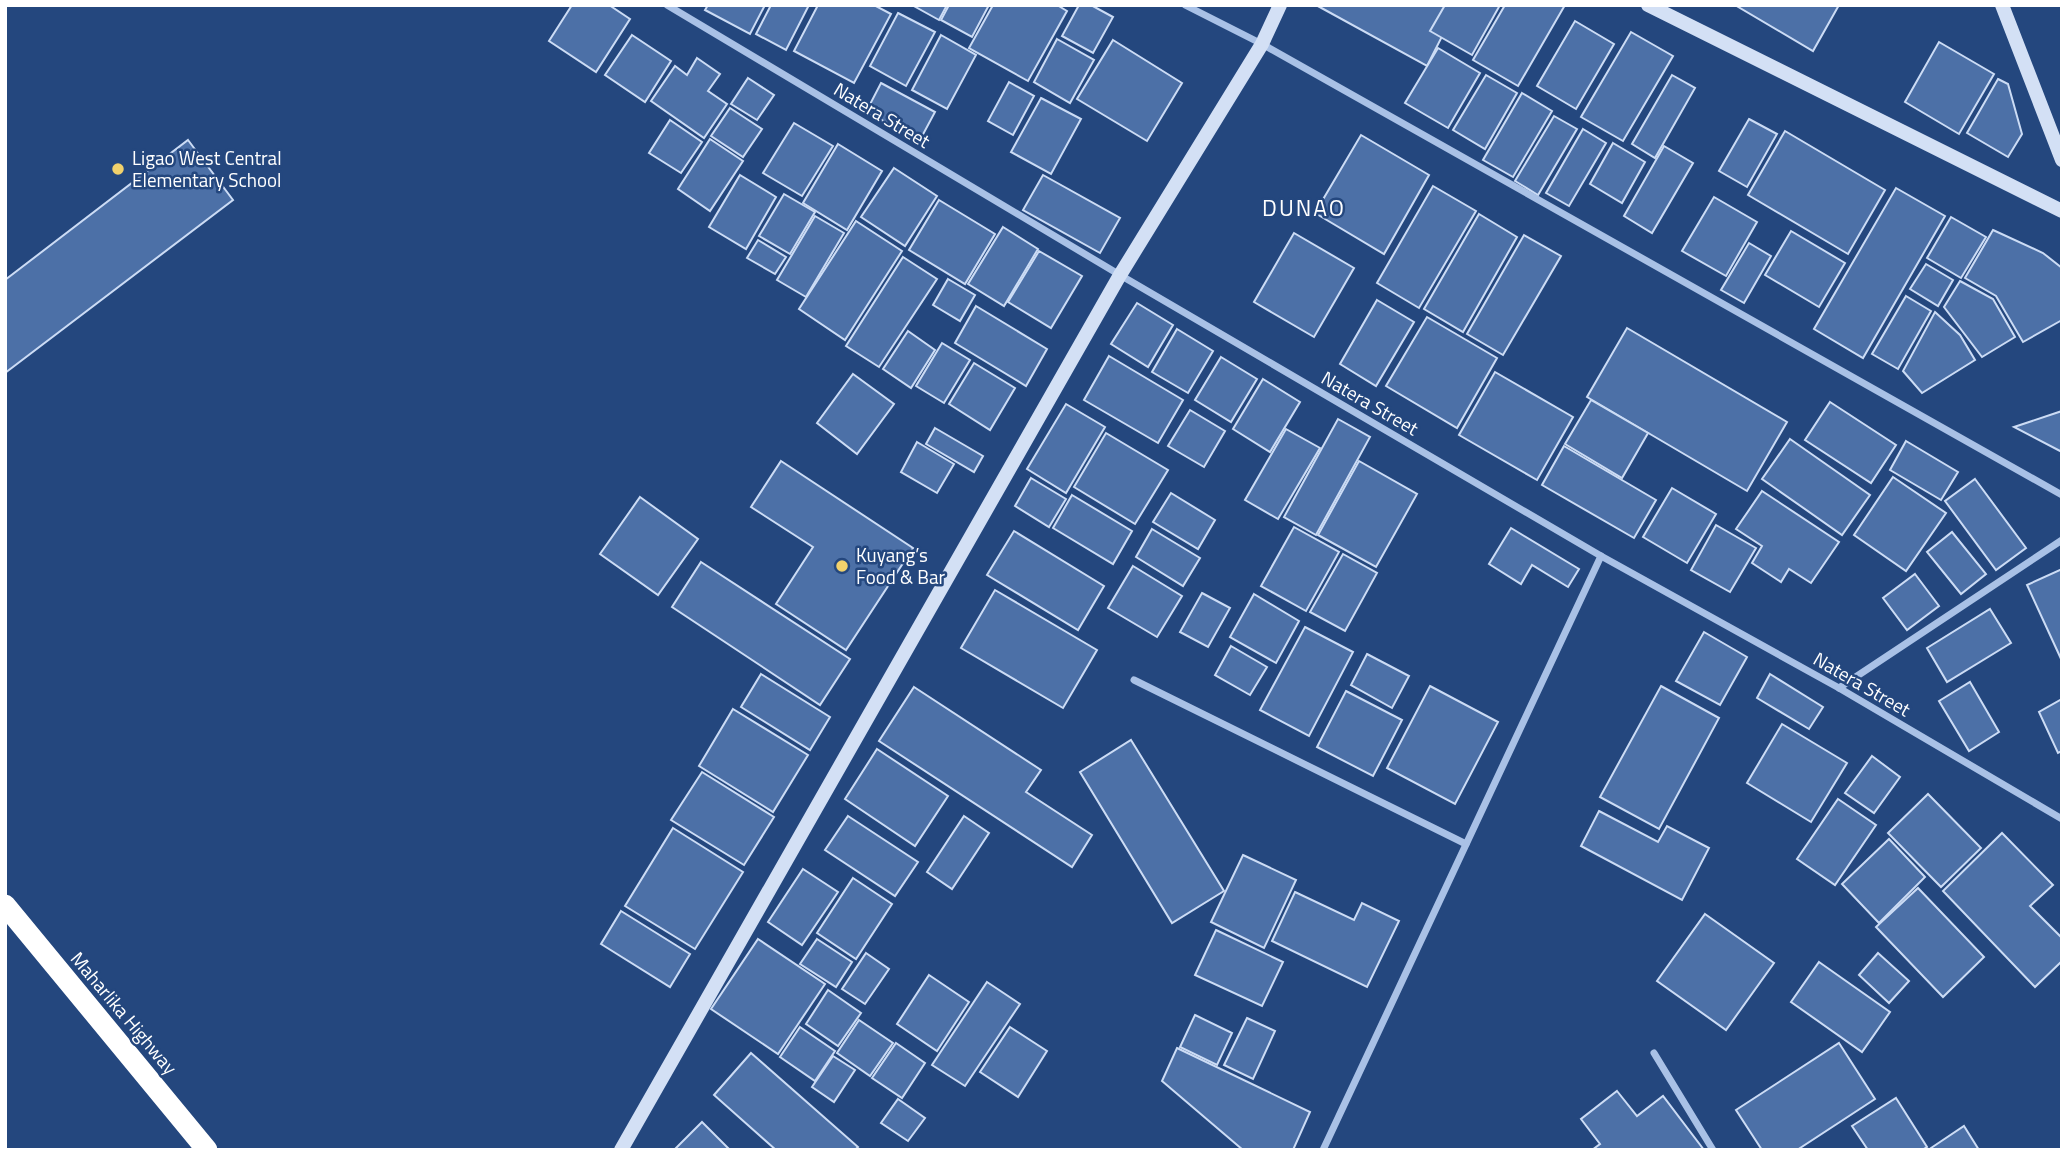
<svg xmlns="http://www.w3.org/2000/svg" width="2067" height="1155" viewBox="0 0 2067 1155" font-family="'Titillium Web',sans-serif">
<rect width="100%" height="100%" fill="#24477e"/>
<!-- building -->
<g fill="#4c70a7" stroke="#ccdcf5" stroke-width="2">
<polygon points="572,5 609,5 630,19 596,72 549,41"/>
<polygon points="708,5 765,5 750,34 705,10"/>
<polygon points="771,5 809,5 786,50 756,34"/>
<polygon points="818,5 874,5 891,14 854,83 794,51"/>
<polygon points="912,5 947,5 939,20"/>
<polygon points="949,5 989,5 972,37 941,20"/>
<polygon points="993,5 1057,5 1067,11 1028,81 969,48"/>
<polygon points="1079,5 1091,5 1113,17 1093,53 1062,36"/>
<polygon points="1316,5 1458,5 1427,66"/>
<polygon points="1445,5 1500,5 1472,55 1430,31"/>
<polygon points="1505,5 1565,5 1518,86 1473,60"/>
<polygon points="1735,5 1839,5 1813,51"/>
<polygon points="898,13 935,32 906,86 870,66"/>
<polygon points="1575,21 1614,44 1576,109 1537,86"/>
<polygon points="1631,32 1673,56 1623,141 1581,117"/>
<polygon points="632,35 671,61 645,102 605,75"/>
<polygon points="941,35 976,55 947,109 912,90"/>
<polygon points="1057,39 1094,60 1070,103 1034,82"/>
<polygon points="1113,40 1182,83 1147,141 1077,99"/>
<polygon points="1939,42 1994,74 1959,134 1905,102"/>
<polygon points="1438,48 1480,73 1448,128 1405,103"/>
<polygon points="697,58 720,74 708,91 727,104 704,138 651,101 675,66 687,75"/>
<polygon points="1486,75 1517,93 1485,149 1453,130"/>
<polygon points="1672,75 1695,88 1655,158 1632,144"/>
<polygon points="748,78 774,95 757,120 731,104"/>
<polygon points="1998,79 2008,84 2022,134 2008,157 1967,133"/>
<polygon points="1009,82 1034,96 1013,135 988,121"/>
<polygon points="881,83 935,112 920,140 866,112"/>
<polygon points="1522,93 1552,111 1513,177 1483,160"/>
<polygon points="1041,98 1081,119 1051,174 1011,152"/>
<polygon points="730,108 762,129 743,157 711,136"/>
<polygon points="1554,116 1577,129 1538,195 1515,181"/>
<polygon points="1749,119 1777,134 1747,187 1719,171"/>
<polygon points="670,120 702,142 681,173 649,153"/>
<polygon points="794,123 833,146 802,196 763,173"/>
<polygon points="1583,129 1606,143 1569,206 1546,193"/>
<polygon points="1785,131 1885,190 1848,254 1748,195"/>
<polygon points="1361,135 1429,175 1384,254 1315,213"/>
<polygon points="710,139 743,161 710,211 678,189"/>
<polygon points="188,140 233,200 5,373 5,280"/>
<polygon points="1613,143 1645,162 1622,203 1590,184"/>
<polygon points="838,144 882,171 847,230 803,203"/>
<polygon points="1664,146 1693,163 1652,233 1624,216"/>
<polygon points="894,168 937,196 905,246 861,217"/>
<polygon points="740,175 776,197 746,249 709,227"/>
<polygon points="1043,175 1120,218 1100,253 1023,210"/>
<polygon points="1433,186 1476,211 1419,308 1377,283"/>
<polygon points="1896,188 1945,216 1863,358 1814,329"/>
<polygon points="784,194 815,212 790,254 759,236"/>
<polygon points="1714,197 1757,222 1726,276 1682,251"/>
<polygon points="939,200 995,234 965,284 909,250"/>
<polygon points="1479,214 1517,237 1463,332 1424,309"/>
<polygon points="815,216 844,233 806,297 777,280"/>
<polygon points="1951,217 1986,237 1961,278 1927,258"/>
<polygon points="856,221 902,251 845,340 799,309"/>
<polygon points="1003,227 1038,249 1004,306 968,284"/>
<polygon points="1993,230 2043,253 2062,268 2062,320 2023,342 1996,296 1965,278"/>
<polygon points="1791,231 1845,263 1819,307 1765,275"/>
<polygon points="1294,233 1354,268 1314,337 1254,302"/>
<polygon points="1524,235 1561,256 1503,355 1467,334"/>
<polygon points="758,240 786,257 775,274 747,258"/>
<polygon points="1749,243 1771,256 1744,303 1721,290"/>
<polygon points="1039,251 1082,276 1051,328 1008,302"/>
<polygon points="903,257 937,279 879,367 846,346"/>
<polygon points="1926,264 1953,280 1938,306 1910,289"/>
<polygon points="948,279 975,295 960,321 933,305"/>
<polygon points="1960,281 1993,299 2015,337 1982,357 1944,307"/>
<polygon points="1906,296 1931,311 1898,369 1872,354"/>
<polygon points="1377,300 1414,322 1376,386 1340,364"/>
<polygon points="1137,303 1173,325 1148,367 1111,344"/>
<polygon points="976,306 1047,349 1026,386 955,343"/>
<polygon points="1935,312 1960,335 1975,360 1922,393 1903,371"/>
<polygon points="1427,317 1497,358 1457,428 1386,386"/>
<polygon points="1627,328 1787,422 1747,491 1587,397"/>
<polygon points="1177,329 1213,351 1188,393 1152,372"/>
<polygon points="908,331 935,350 911,388 883,369"/>
<polygon points="942,343 970,360 944,403 916,386"/>
<polygon points="1109,356 1183,400 1158,443 1084,400"/>
<polygon points="1221,357 1257,379 1231,422 1195,400"/>
<polygon points="974,363 1015,388 990,430 949,404"/>
<polygon points="1495,372 1573,417 1537,480 1459,435"/>
<polygon points="853,374 894,404 857,454 817,423"/>
<polygon points="1263,379 1300,402 1270,452 1233,429"/>
<polygon points="1591,400 1648,433 1622,478 1565,444"/>
<polygon points="1830,402 1896,445 1871,483 1805,440"/>
<polygon points="1066,404 1105,427 1066,493 1027,469"/>
<polygon points="1190,410 1225,431 1204,467 1168,446"/>
<polygon points="2062,411 2062,452 2014,427"/>
<polygon points="1338,419 1370,437 1316,535 1284,517"/>
<polygon points="935,428 983,456 974,472 926,444"/>
<polygon points="1286,429 1320,448 1278,519 1245,500"/>
<polygon points="1106,433 1168,470 1135,524 1074,487"/>
<polygon points="1790,439 1870,495 1842,535 1762,479"/>
<polygon points="1906,441 1958,472 1941,500 1890,470"/>
<polygon points="917,442 954,464 937,493 901,472"/>
<polygon points="1564,446 1656,500 1634,538 1542,485"/>
<polygon points="781,461 913,548 846,650 776,604 813,547 751,507"/>
<polygon points="1359,461 1417,494 1376,567 1318,535"/>
<polygon points="1893,477 1946,513 1906,571 1854,535"/>
<polygon points="1031,478 1066,499 1049,527 1015,506"/>
<polygon points="1975,479 2026,548 1996,570 1945,501"/>
<polygon points="1672,488 1716,514 1687,563 1643,537"/>
<polygon points="1762,491 1839,542 1811,583 1789,569 1781,582 1752,563 1762,546 1736,529"/>
<polygon points="1171,493 1215,520 1198,549 1153,522"/>
<polygon points="1072,495 1132,531 1113,564 1053,528"/>
<polygon points="640,497 698,539 658,595 600,554"/>
<polygon points="1716,525 1756,548 1730,592 1691,570"/>
<polygon points="1294,527 1339,552 1306,611 1261,586"/>
<polygon points="1511,528 1579,569 1568,587 1532,565 1521,584 1489,564"/>
<polygon points="1152,529 1200,558 1183,586 1136,557"/>
<polygon points="1014,531 1104,586 1078,630 987,575"/>
<polygon points="1952,532 1986,574 1961,594 1927,552"/>
<polygon points="1343,554 1377,573 1345,631 1310,612"/>
<polygon points="701,562 850,659 820,705 672,607"/>
<polygon points="1133,566 1182,596 1157,637 1108,608"/>
<polygon points="2062,569 2062,661 2027,585"/>
<polygon points="1915,574 1939,606 1907,630 1883,598"/>
<polygon points="995,590 1097,650 1063,708 961,648"/>
<polygon points="1202,593 1230,608 1208,647 1180,632"/>
<polygon points="1254,594 1299,621 1276,663 1230,637"/>
<polygon points="1990,609 2011,643 1947,682 1927,648"/>
<polygon points="1305,627 1353,652 1309,736 1260,710"/>
<polygon points="1704,632 1747,657 1720,705 1676,681"/>
<polygon points="1231,646 1267,667 1250,695 1215,675"/>
<polygon points="1367,654 1409,676 1392,708 1351,685"/>
<polygon points="761,674 830,717 810,750 741,707"/>
<polygon points="1770,674 1823,707 1809,729 1757,698"/>
<polygon points="1970,682 1999,732 1969,751 1939,701"/>
<polygon points="1430,686 1498,722 1455,804 1387,768"/>
<polygon points="1661,686 1719,718 1659,829 1600,797"/>
<polygon points="914,687 1041,770 1026,792 1092,835 1072,867 879,741"/>
<polygon points="1346,691 1402,720 1373,776 1317,747"/>
<polygon points="2062,699 2062,751 2058,753 2039,712"/>
<polygon points="733,709 808,755 773,812 699,766"/>
<polygon points="1782,724 1847,763 1811,822 1747,783"/>
<polygon points="1131,740 1224,891 1172,923 1080,772"/>
<polygon points="877,749 948,796 915,846 845,799"/>
<polygon points="1872,756 1900,777 1874,813 1845,793"/>
<polygon points="702,772 774,817 744,865 671,820"/>
<polygon points="1928,794 1981,848 1941,887 1888,833"/>
<polygon points="1838,799 1876,825 1835,885 1797,859"/>
<polygon points="1599,811 1658,842 1667,826 1709,848 1682,900 1581,846"/>
<polygon points="848,816 918,862 895,896 825,850"/>
<polygon points="964,816 989,833 952,889 927,872"/>
<polygon points="673,828 743,872 695,949 625,906"/>
<polygon points="2002,833 2053,885 2030,906 2062,938 2062,961 2035,987 1943,891"/>
<polygon points="1889,839 1925,877 1879,923 1842,884"/>
<polygon points="1243,855 1296,880 1264,948 1211,922"/>
<polygon points="803,869 838,892 802,945 768,922"/>
<polygon points="853,878 892,904 856,959 817,933"/>
<polygon points="1918,888 1984,957 1943,997 1876,927"/>
<polygon points="1295,892 1354,920 1362,903 1399,921 1367,987 1272,941"/>
<polygon points="621,911 690,954 670,987 601,944"/>
<polygon points="1705,914 1774,963 1726,1030 1657,981"/>
<polygon points="1216,930 1283,962 1262,1006 1195,975"/>
<polygon points="758,939 825,984 778,1054 711,1009"/>
<polygon points="817,939 852,962 836,987 800,964"/>
<polygon points="866,953 889,969 865,1004 842,989"/>
<polygon points="1878,953 1909,981 1889,1003 1859,975"/>
<polygon points="1819,962 1890,1012 1862,1052 1791,1002"/>
<polygon points="929,975 969,1002 937,1051 897,1024"/>
<polygon points="987,982 1020,1004 965,1086 932,1065"/>
<polygon points="828,990 861,1013 838,1046 806,1024"/>
<polygon points="1195,1015 1232,1033 1217,1065 1180,1047"/>
<polygon points="1247,1018 1275,1031 1253,1079 1224,1065"/>
<polygon points="859,1020 893,1043 870,1076 837,1053"/>
<polygon points="800,1027 835,1051 815,1081 780,1057"/>
<polygon points="1010,1027 1047,1051 1018,1097 980,1072"/>
<polygon points="896,1043 925,1063 902,1098 872,1078"/>
<polygon points="1839,1043 1875,1099 1797,1150 1762,1150 1736,1110"/>
<polygon points="1177,1048 1310,1112 1293,1150 1243,1150 1162,1081"/>
<polygon points="751,1053 858,1147 855,1150 776,1150 714,1095"/>
<polygon points="833,1056 855,1070 834,1102 812,1087"/>
<polygon points="1617,1091 1637,1116 1663,1096 1704,1150 1592,1150 1600,1144 1581,1119"/>
<polygon points="1896,1098 1927,1147 1922,1150 1868,1150 1852,1126"/>
<polygon points="898,1099 925,1118 908,1141 881,1123"/>
<polygon points="702,1122 730,1150 674,1150"/>
<polygon points="1964,1126 1979,1150 1932,1150 1931,1148"/>
</g>
<g fill="none" stroke-linecap="round" stroke-linejoin="round">
<!-- street -->
<g stroke="#a9c1e6" stroke-width="7">
<polyline points="667,5 1120,275 1601,556 1839,688 2062,819"/>
<polyline points="1185,5 1262,44 2062,495"/>
<polyline points="1134,680 1466,844"/>
<polyline points="1839,688 2062,540"/>
<polyline points="1654,1053 1713,1150"/>
<polyline points="1323,1150 1601,556"/>
</g>
<!-- secondary -->
<g stroke="#d3e0f5" stroke-width="14">
<polyline points="1648,5 2062,211"/>
<polyline points="2002,5 2062,160"/>
<polyline points="621,1150 1120,275 1262,44 1280,5"/>
</g>
<!-- highway -->
<polyline stroke="#fff" stroke-width="21" points="5,905 207,1150"/>
</g>
<!-- markers -->
<g fill="#f1d16c" stroke="#24477e" stroke-width="2.5">
<circle cx="118" cy="169" r="7"/>
<circle cx="842" cy="566" r="7"/>
</g>
<g text-anchor="middle" stroke-width="5" stroke-linejoin="round" paint-order="stroke">
<!-- street labels -->
<g font-size="19" fill="#fff" stroke="#24477e">
<text transform="translate(882 115) rotate(31)" y="7">Natera Street</text>
<text transform="translate(1370 403) rotate(30)" y="7">Natera Street</text>
<text transform="translate(1862 684) rotate(30)" y="7">Natera Street</text>
<text transform="translate(124 1013) rotate(50)" y="7">Maharlika Highway</text>
</g>
<!-- poi labels -->
<g font-size="19" fill="#fff" stroke="#24477e" text-anchor="start">
<text x="132" y="165">Ligao West Central<tspan x="132" dy="22">Elementary School</tspan></text>
<text x="856" y="562">Kuyang’s<tspan x="856" dy="22">Food &amp; Bar</tspan></text>
</g>
<!-- quarter labels -->
<g font-size="23" letter-spacing="2" fill="#fff" stroke="#24477e">
<text x="1304" y="216">DUNAO</text>
</g>
</g>
<!-- border -->
<rect width="2067" height="1155" fill="none" stroke="#ffffff" stroke-width="14"/>
</svg>
